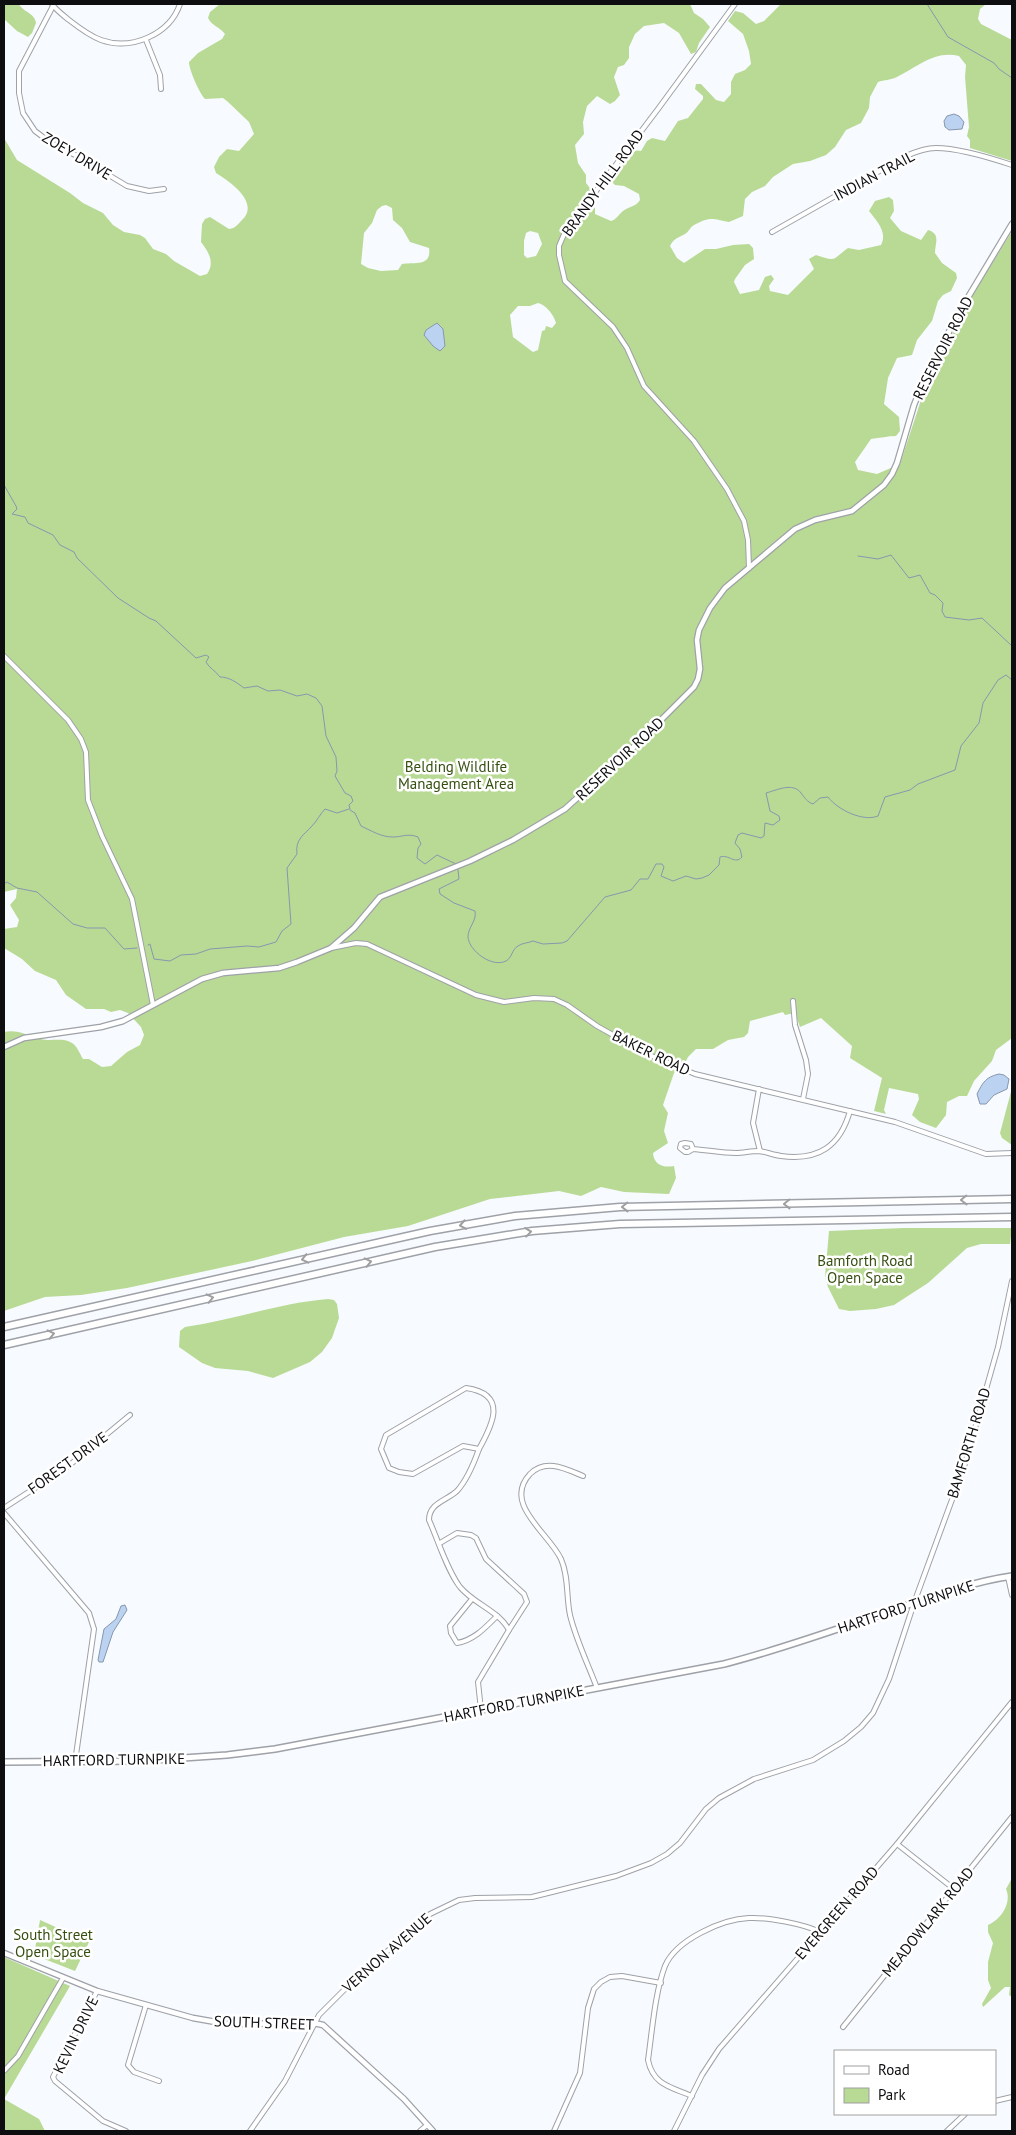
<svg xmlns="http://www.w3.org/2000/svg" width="1016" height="2135" viewBox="0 0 1016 2135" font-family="'PT Sans',sans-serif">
<rect width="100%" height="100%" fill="#f7faff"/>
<!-- green -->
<g fill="#b9da95" fill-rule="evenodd">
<path d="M4 4H19C23 12 35 13 36 23L32 33 28 37 17 31 4 19Z"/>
<path d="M220 4H690L694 13 703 19 710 27 699 43 696 52 691 54 679 33 664 23 644 26 635 34 629 47V58L624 65 618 67 614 77 620 95 615 101 610 104 597 96 587 106 583 122 584 134 575 145 578 163 586 175V183L593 192 595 201V214L611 221C617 219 618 215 623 211 629 206 636 207 640 200L639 194 624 186 615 185 611 181 631 152 633 150 641 151 647 141 652 138 665 141 678 121 688 118 703 99V96L695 89 696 84H701L716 100 724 102 731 94V82L735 74 745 70 751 64 749 51 743 34 728 21 735 11 743 13 756 24 764 21 781 4H986L980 9 978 19 981 24 1012 40V161L970 148V140L967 136 969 127 965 77 966 65 959 56C935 50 917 67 897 77 891 80 884 80 878 82L870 97 869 108 861 123 846 130 835 147 826 155 810 161 793 164 773 177 765 186 752 192 745 199 743 216 729 222C713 219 711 216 694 225 690 227 689 232 685 234 678 238 674 238 670 246L677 258 684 263 705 249H716L733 245 749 244 753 248 754 259 745 265 735 279 734 282 740 294 759 290 765 277 771 275 774 279 769 286 770 291 788 295 814 269 809 259 816 255C838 262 831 260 848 248L859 250 881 245C888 232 876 220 869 211L875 201 889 197 893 200 894 211 890 218 901 231 921 240 928 230C941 234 935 243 935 253L942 263 956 273 957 278 951 291 943 295 938 301 932 321 917 340 912 355 897 358 888 378 884 404 899 417 900 431 896 436C888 436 880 438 871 439L855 462 858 470 877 474 900 464 925 388 969 301 1012 231V1038L996 1050 992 1061 974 1081 967 1096H959L947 1102 946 1115 936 1128 920 1122 912 1115 919 1099 918 1094 889 1088 884 1110 886 1114 874 1111 882 1078 850 1058 852 1046 821 1018 800 1027 795 1013 785 1015 783 1012 750 1021 748 1033 744 1037 728 1040 713 1049H696L688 1057 682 1069 674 1073 663 1105 668 1113 664 1131 668 1143 653 1153C654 1165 663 1168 674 1166L676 1178 669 1194 624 1192 601 1187 581 1196 559 1191 490 1199 408 1226 344 1237 252 1261 127 1288 81 1295 45 1297 4 1311V1032C18 1029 28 1036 41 1039 51 1042 62 1037 72 1043 77 1046 80 1054 83 1059H89L102 1067 111 1066 127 1052 140 1045 144 1035 141 1027 128 1013 120 1010 111 1012 104 1009H86L66 995 56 980 35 971 22 959 4 948V929L17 927 19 920 10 905 16 898 17 889 4 892V138L17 160 70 193 83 203 103 213 113 225 124 232 140 235 145 238 153 249 166 254 174 261 200 276 207 274C215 263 209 252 201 242L202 224 205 219 210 217 229 229C236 228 237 225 242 220 260 203 231 182 216 173L214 167 219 157 227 149 239 151 254 134 249 122 228 102 223 98 205 99C200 94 189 70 189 62L198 53 222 39 225 34C220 27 212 26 208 18L210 12ZM386 205 392 208 393 220 402 228 410 242 429 248C432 267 414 262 402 264L398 270 381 271 368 268 361 264 364 233 372 223 377 210 382 206ZM530 231 538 233 542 244 536 256 527 258 524 255V241L526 233ZM538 303C546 305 554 315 556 323L552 328 546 326 545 330 542 331 538 350 533 352 513 337 510 315 518 306H530Z"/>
<polygon points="1012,1088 1012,1145 1002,1138 1000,1133"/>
<polygon points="903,1228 1012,1228 1010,1244 981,1244 967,1248 928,1283 894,1305 876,1309 850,1311 839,1309 828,1287 825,1277 829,1231"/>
<path d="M328 1299 334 1300 337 1304 339 1318 332 1338 322 1352 310 1362 273 1378 248 1371 215 1368 202 1363 179 1347 180 1331 185 1327C233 1320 279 1303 328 1299Z"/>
<path d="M1012 1878V1997L1009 1995 1010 1987H1005L983 2007 982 2004 991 1988 988 1980V1962L993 1943 988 1932V1925C1002 1919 1012 1902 1006 1889Z"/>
<polygon points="40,1920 89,1942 75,1971 34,1955"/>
<polygon points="4,1957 70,1986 4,2099 39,2119 45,2131 4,2131"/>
</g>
<!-- water -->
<g fill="#bbd2f1" stroke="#8797ae">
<polygon points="954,114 959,116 964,122 962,129 949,130 945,127 944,121 947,116"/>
<polygon points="437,323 443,329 445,346 440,351 433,346 424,335 426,330"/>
<path d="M999 1074 1004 1075 1009 1079 1007 1089 994 1095 986 1104H980L977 1094C983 1082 986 1077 999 1074Z"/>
<polygon points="125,1605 127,1610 113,1632 103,1662 99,1662 98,1660 104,1629 116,1619 121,1606"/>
</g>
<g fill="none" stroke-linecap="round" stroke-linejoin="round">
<!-- stream -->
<g stroke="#8797ae" stroke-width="1">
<polyline points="891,4 893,4"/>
<polyline points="927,4 948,37 994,63 999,69 1012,78"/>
<path d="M4 485 16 506 17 509 12 514 25 517 28 523 53 535 60 545 74 552 77 558 118 598 149 618 156 621 196 658 206 655 209 657 206 662C209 668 216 671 220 677 229 677 236 682 244 688L257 686 268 691 280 690 297 696 307 694 316 698 322 706 326 736 336 757 337 771 335 776 345 793 351 796 353 801 349 805 350 809"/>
<polyline points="858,556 878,559 891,555 909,578 920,575 930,593 935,595 943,603 942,611 945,617 969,620 982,618 1012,646"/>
<path d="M350 810 355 813 361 826C372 831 381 837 393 837 402 837 408 833 418 837L421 844 418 848 417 858 425 864 437 855 456 864"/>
<path d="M458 870 459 879 439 889 440 894 454 903 475 911C477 921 468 927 468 937 469 951 492 968 506 961 512 958 512 949 518 946 522 943 528 943 533 941L543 944 562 943 567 941 605 897 631 890 640 879H648L656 864H662L664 867 661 876 673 881 686 876 696 879 702 878 709 875 719 865 720 857C729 854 735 865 742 857L740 849 735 843 738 835 742 833 761 838 764 836 765 823 773 825 780 820 779 816 770 811 766 793C777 790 793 782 801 793 805 798 807 802 813 804L820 798 828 797C838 810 863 822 878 816L885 797 910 790 918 784 955 770 961 746 979 723 983 703 998 680 1006 675 1012 680"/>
<polyline points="4,884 7,882 17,888 37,892 73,924 87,928 105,928 124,949 137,948"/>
<path d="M148 945 150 944 154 959 170 961 181 955 196 954 210 949 247 946 259 947 276 942 282 931 291 924 287 868 297 854C295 839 304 835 312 826 317 821 320 814 325 809L337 813 349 809"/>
</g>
<!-- minor casing -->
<g stroke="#9ea1a7" stroke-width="6">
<g id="minor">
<path d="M52 4C56 10 63 15 69 20 78 27 90 36 101 40 132 51 170 34 180 4"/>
<polyline points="735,4 658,109 565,232 559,246 559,255 565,281 613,327 627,348 644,386 694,441 727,489 744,521 748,540 749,568"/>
<polyline points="53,6 19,71 19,93 23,113 35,131 51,143 77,156 127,186 149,191 164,189"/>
<polyline points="146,40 160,75 161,89"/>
<path d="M772 232 906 156C915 152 926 148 936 148 959 148 991 158 1012 165"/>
<polyline points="4,656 68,720 81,739 86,752 88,800 102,836 132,899 153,1005"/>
<polyline points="331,948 356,943 367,944 476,995 504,1002 534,998 554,999 567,1005 597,1026 647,1054 695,1074 895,1122 986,1154 1012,1153"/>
<polyline points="793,1001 795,1025 806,1060 808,1074 803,1099"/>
<polyline points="759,1089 753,1123 760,1151"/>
<path d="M693 1149 688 1152H685L680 1148 681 1144 685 1143 691 1144 693 1149C707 1150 722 1153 736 1153 743 1153 751 1151 759 1151 766 1152 774 1155 781 1156 819 1161 840 1146 850 1111"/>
<path d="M466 1388C508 1394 493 1424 479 1449L463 1446 413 1474 399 1472 389 1468 381 1449 386 1435Z"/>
<path d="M479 1449C474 1463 467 1480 457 1491 446 1501 429 1503 429 1520 438 1540 447 1570 460 1587 474 1604 499 1611 509 1630L478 1682 481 1710"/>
<path d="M583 1476C566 1469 546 1458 530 1474 502 1504 549 1533 561 1559 569 1577 566 1597 570 1615 576 1640 588 1664 597 1688"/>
<polyline points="4,1508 66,1468 130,1415"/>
<polyline points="4,1513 89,1613 94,1629 75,1762"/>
<polyline points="440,1543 457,1533 471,1535 476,1538 486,1559 524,1594 527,1602 509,1630"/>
<polyline points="1008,1577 1012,1595"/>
<path d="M472 1599 450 1626 451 1633 457 1643C474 1640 485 1628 497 1616"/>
<polyline points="897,1844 954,1889"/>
<polyline points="97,1991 53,2077 55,2081 103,2121 126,2131"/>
<polyline points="146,2005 128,2065 134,2072 159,2081"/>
<polyline points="843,2027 1012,1817"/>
<polyline points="4,2071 18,2056 63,1978"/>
<path d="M692 2096C671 2087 653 2085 648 2060 652 2032 655 1992 665 1966 676 1940 722 1919 749 1918 767 1917 804 1924 820 1932"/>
<polyline points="995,2101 1012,2097"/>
<polyline points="250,2131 285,2081 319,2015 353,1981 430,1914 459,1900 475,1898 532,1897 616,1876 651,1863 667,1854 680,1843 706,1809 719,1798 754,1779 813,1760 844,1741 861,1727 873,1713 889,1679 914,1603 964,1467 998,1347 1012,1281"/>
<polyline points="420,2131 427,2125"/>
<polyline points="554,2131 580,2073 588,2008 594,1989 601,1982 610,1977 622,1976 661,1983"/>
<polyline points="674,2131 702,2075 719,2049 897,1844 1012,1702"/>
<polyline points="947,2131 965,2114"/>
</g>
</g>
<!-- tertiary casing -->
<g stroke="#9ea1a7" stroke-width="7">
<g id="tertiary">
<polyline points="4,1047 24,1038 101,1027 123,1021 202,979 223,973 279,968 297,962 331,948 354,928 380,897 470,861 513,840 565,809 638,743 694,687 698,679 700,669 697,640 699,630 710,608 725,588 795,529 815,520 852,511 884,485 892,474 897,463 914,405 922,385 958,314 1012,224"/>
<polyline points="4,1953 97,1991 193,2018 227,2024 314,2023 323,2025 404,2099 433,2131"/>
</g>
</g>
<!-- secondary casing -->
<g stroke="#9ea1a7" stroke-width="8">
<path id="secondary" d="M4 1762 139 1761 227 1755 275 1749 724 1664C779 1650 834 1630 888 1612 928 1598 970 1582 1012 1576"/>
</g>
<!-- motorway casing -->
<g stroke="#9ea1a7" stroke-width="9">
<g id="motorway">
<polyline points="4,1327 430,1231 515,1216 620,1207 1012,1199"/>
<polyline points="4,1345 435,1247 532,1231 620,1224 1012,1217"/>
</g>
</g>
<!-- minor -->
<use href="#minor" stroke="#fff" stroke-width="4"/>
<!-- tertiary -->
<use href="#tertiary" stroke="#fff" stroke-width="4.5"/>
<!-- secondary -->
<use href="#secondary" stroke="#fff" stroke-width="5"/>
<!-- motorway -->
<use href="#motorway" stroke="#fff" stroke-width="6"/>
</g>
<!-- one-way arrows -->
<defs><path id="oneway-chevron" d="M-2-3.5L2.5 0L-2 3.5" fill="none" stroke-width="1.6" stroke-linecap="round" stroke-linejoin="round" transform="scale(1.25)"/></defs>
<g stroke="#9f9fa0">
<use href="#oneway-chevron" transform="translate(964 1200) rotate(179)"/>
<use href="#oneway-chevron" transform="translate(787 1204) rotate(179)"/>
<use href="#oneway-chevron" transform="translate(625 1207) rotate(179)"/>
<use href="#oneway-chevron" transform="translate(463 1225) rotate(170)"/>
<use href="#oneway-chevron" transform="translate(528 1232) rotate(-7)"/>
<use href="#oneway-chevron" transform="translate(305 1259) rotate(167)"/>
<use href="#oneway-chevron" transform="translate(368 1262) rotate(-13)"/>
<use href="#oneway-chevron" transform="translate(210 1298) rotate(-13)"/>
<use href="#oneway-chevron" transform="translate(51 1334) rotate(-13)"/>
</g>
<g text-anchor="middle" stroke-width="5" stroke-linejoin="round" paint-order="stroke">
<!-- street labels -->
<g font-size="15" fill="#0e0e11" stroke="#fff">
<text transform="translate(77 156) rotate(31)" y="5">ZOEY DRIVE</text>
<text transform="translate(874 176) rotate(-28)" y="5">INDIAN TRAIL</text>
<text transform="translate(603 183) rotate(-54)" y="5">BRANDY HILL ROAD</text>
<text transform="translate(943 348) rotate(-63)" y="5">RESERVOIR ROAD</text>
<text transform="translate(620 759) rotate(-43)" y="5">RESERVOIR ROAD</text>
<text transform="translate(651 1053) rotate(26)" y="5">BAKER ROAD</text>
<text transform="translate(969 1443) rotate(-73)" y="5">BAMFORTH ROAD</text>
<text transform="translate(68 1463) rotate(-36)" y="5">FOREST DRIVE</text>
<text transform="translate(906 1607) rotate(-18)" y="5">HARTFORD TURNPIKE</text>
<text transform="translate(514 1704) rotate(-11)" y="5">HARTFORD TURNPIKE</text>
<text transform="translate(114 1760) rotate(-1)" y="5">HARTFORD TURNPIKE</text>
<text transform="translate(837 1913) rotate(-49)" y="5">EVERGREEN ROAD</text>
<text transform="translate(928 1922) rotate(-51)" y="5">MEADOWLARK ROAD</text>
<text transform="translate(387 1953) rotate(-41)" y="5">VERNON AVENUE</text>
<text transform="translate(264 2023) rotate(2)" y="5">SOUTH STREET</text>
<text transform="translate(76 2035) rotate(-64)" y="5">KEVIN DRIVE</text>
</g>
<!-- park labels -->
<g font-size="15" fill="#364f11" stroke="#fff">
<text x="456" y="772">Belding Wildlife<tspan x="456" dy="17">Management Area</tspan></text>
<text x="865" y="1266">Bamforth Road<tspan x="865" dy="17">Open Space</tspan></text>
<text x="53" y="1940">South Street<tspan x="53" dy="17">Open Space</tspan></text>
</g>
</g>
<!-- border -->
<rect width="1016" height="2135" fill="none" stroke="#0e0e11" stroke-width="10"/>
<!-- legend -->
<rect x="834" y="2050" width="162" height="65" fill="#ffffff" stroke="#9f9fa0"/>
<rect x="844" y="2066" width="25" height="8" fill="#ffffff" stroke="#9f9fa0"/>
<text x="878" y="2075" font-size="15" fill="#0e0e11">Road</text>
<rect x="844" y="2088" width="25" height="15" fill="#b9da95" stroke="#9f9fa0"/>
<text x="878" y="2100" font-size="15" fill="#0e0e11">Park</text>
</svg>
